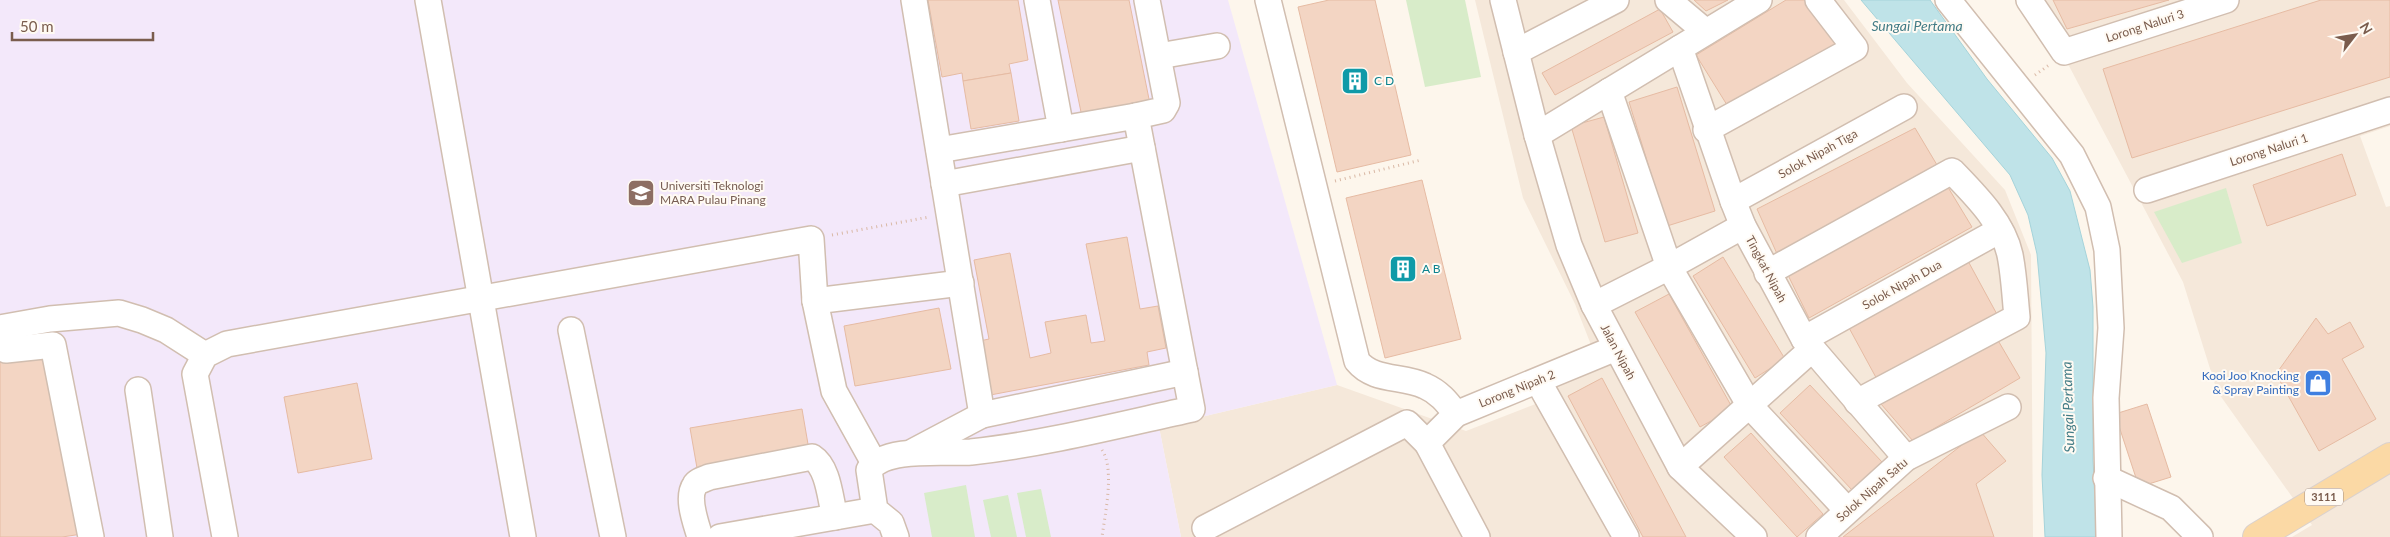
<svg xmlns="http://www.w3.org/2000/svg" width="2390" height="537" viewBox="0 0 2390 537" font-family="Lato,sans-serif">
<rect width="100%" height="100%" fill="#fdf6ec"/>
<!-- residential -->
<g fill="#f5e8da">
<polygon points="1475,0 1844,0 1907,83 2005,190 2031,255 2033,537 1624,537 1532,373 1593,350 1575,304 1523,198"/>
<polygon points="2017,0 2390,0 2390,126 2360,136 2386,207 2390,206 2390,537 2292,537 2312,525 2217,391 2183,282 2069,66"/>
<polygon points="1337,385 1466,431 1538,403 1614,537 1181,537 1159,427"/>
</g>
<!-- education -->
<polygon fill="#f3e8fa" points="0,0 1228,0 1337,385 1159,427 1181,537 0,537"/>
<!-- green -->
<g fill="#d8ecc9">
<polygon points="1406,0 1465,0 1481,77 1425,87"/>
<polygon points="2226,188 2242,243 2182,263 2154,212"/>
<polygon points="966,485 975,537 932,537 924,493"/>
<polygon points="1041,489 1051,537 1026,537 1017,493"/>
<polygon points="1008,495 1017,537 991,537 983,500"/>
</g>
<!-- water -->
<polygon fill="#bfe3e8" stroke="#a5d3da" points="1861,0 1930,0 1987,79 2052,158 2070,191 2090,270 2093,307 2093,460 2097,537 2045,537 2042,475 2046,353 2037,254 2028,215 2010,175"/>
<!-- building -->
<g fill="#f3d5c3" stroke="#e6bba3">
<polygon points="928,0 1018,0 1028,60 1009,64 1011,73 963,81 962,73 942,77"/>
<polygon points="1058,0 1129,0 1150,104 1082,117"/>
<polygon points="1329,0 1375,0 1411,155 1337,172 1298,7"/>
<polygon points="1694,0 1728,0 1706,11"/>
<polygon points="1786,0 1809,0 1842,52 1732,113 1696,55"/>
<polygon points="2053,0 2169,0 2067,29"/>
<polygon points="2321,0 2390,0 2390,77 2132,158 2103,69"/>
<polygon points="1660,9 1673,32 1555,95 1542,73"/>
<polygon points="1011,73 1019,121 971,129 963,81"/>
<polygon points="1677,87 1715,211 1667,226 1629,102"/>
<polygon points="1604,117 1638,233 1605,242 1571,126"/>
<polygon points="1915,128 1940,170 1778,256 1757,209"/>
<polygon points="2342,154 2356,195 2267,226 2253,185"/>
<polygon points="1422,180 1461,339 1385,358 1346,198"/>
<polygon points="1946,184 1972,227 1809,318 1786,271"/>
<polygon points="1127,237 1140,309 1158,306 1166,348 1147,352 1149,365 985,396 975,342 989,339 974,260 1010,253 1030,358 1051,353 1045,322 1086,315 1091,343 1105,341 1086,244"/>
<polygon points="1723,257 1785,359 1755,378 1693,276"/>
<polygon points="1968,261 1999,318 1879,383 1848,326"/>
<polygon points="1669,294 1733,409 1700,427 1635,312"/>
<polygon points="939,308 951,369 855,386 844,326"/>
<polygon points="2316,318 2328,334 2350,322 2364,347 2342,359 2376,419 2319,451 2276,374"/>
<polygon points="1996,337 2020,378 1913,441 1881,404"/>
<polygon points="0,356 43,356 82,534 62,537 0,537"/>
<polygon points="1602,378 1686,537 1643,537 1568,396"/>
<polygon points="357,383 372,459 298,473 284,397"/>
<polygon points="1810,385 1882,462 1852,490 1780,413"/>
<polygon points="2147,404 2171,477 2139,487 2115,414"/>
<polygon points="802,409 809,450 697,468 690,428"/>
<polygon points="1980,431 2006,461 1976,484 1994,537 1843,537"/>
<polygon points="1751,433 1823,514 1797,537 1724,457"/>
</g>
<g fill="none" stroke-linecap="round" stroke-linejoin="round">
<!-- minor casing -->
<g stroke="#d1beb0" stroke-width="28">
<g id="minor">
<polyline points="428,0 523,537"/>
<polyline points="914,0 982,415 914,451"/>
<path d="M1268 0 1357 361C1374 382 1402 375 1425 386 1439 392 1447 402 1456 414"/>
<polyline points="1503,0 1537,135 1569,245 1594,305 1680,467 1754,537"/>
<polyline points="1668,0 1706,32"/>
<polyline points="1948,0 2072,155 2098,207 2107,250 2111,328 2106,398 2109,537"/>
<polyline points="2029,0 2064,52 2226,0"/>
<polyline points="1680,48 1733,201 1743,226 1804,339 1906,458"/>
<polyline points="1516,52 1616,0"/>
<polyline points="1159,56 1217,46"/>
<polyline points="1609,91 1669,267 1750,406 1847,510"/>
<polyline points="1136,116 1163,110 1167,103 1147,0"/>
<polyline points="1706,130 1855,48 1818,0"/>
<polyline points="1537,135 1759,0"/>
<polyline points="939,150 1061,129 1037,0"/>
<polyline points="944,184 1142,148"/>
<polyline points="2147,190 2390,110"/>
<polyline points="1733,201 1904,107"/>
<path d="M1767 273 1952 171C1975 195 2003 222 2010 255 2014 275 2015 297 2017 317L1857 402"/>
<polyline points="815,301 961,283"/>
<polyline points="1594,305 1669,267 1743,226"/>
<polyline points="0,328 50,319 119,313 142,320 166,330 205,355"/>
<polyline points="571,330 613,537"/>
<polyline points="1804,339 2000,230"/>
<polyline points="6,350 53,345 91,537"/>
<polyline points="1538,381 1626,537"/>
<polyline points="138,390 160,537"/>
<polyline points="982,415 1185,372"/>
<polyline points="1427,443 1456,414 1616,348"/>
<polyline points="1680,467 1811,350"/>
<polyline points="2106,478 2171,508 2200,537"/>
<polyline points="1205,528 1407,423 1427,443 1477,537"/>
<polyline points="225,537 195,374 205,355 227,344 811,239 815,301 834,391 874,463"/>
<path d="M700 537C696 523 686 498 695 485 697 481 705 479 709 477L812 457C829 468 830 499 835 517"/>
<polyline points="720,537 875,510"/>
<path d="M896 537 891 523 875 510 869 470C885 446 945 454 971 452 1045 444 1119 425 1192 409L1136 116 1061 129"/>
<polyline points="1819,537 1906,458 2008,407"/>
</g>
</g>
<!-- major casing -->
<g stroke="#dad1cd" stroke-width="30">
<polyline id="major" points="2257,537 2390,457"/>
</g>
<!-- path -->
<g stroke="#d9b8a5" stroke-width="3" stroke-dasharray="1 4" stroke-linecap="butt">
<polyline points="2035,75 2049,65"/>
<polyline points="1335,181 1421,160"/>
<polyline points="832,235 929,217"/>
<path d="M1102 450C1115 469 1105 514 1102 537"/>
</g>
<!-- minor -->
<use href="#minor" stroke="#fff" stroke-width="25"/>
<!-- major -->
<use href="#major" stroke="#fbd9a5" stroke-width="28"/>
</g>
<!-- icons -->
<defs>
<g id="building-square" transform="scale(1.4375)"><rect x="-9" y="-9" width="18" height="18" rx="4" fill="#0f9aa8" stroke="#fffaf3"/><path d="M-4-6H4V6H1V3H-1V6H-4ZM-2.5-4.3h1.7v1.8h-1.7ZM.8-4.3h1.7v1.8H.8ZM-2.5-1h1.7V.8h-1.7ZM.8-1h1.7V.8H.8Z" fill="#fff"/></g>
<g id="university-square" transform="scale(1.4375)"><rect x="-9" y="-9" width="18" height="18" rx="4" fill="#8d6e63" stroke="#fffaf3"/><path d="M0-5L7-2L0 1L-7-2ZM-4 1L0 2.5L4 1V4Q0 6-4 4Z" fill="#fff"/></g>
<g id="shop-square" transform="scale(1.4375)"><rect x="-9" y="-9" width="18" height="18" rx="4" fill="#3f7fe0" stroke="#fffaf3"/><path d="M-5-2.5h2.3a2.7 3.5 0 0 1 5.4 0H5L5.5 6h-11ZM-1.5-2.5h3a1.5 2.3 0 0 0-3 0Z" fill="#fff"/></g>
</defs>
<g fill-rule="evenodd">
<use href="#building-square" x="1355" y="81"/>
<use href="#university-square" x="641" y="193"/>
<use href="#building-square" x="1403" y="269"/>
<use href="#shop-square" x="2318" y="383"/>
</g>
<g text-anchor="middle" stroke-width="4" stroke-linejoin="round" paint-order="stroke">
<!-- shield labels -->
<rect fill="#fffaf3" stroke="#a28b7f" stroke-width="1" x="2305" y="488.5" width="38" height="17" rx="4"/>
<g font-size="11" font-weight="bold" fill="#7a5c4d">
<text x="2324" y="501">3111</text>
</g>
<!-- street labels -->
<g font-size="12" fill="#7a5c4d" stroke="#fffaf3">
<text transform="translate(2145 26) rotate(-18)" y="4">Lorong Naluri 3</text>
<text transform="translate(2269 150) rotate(-18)" y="4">Lorong Naluri 1</text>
<text transform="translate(1818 154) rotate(-29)" y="4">Solok Nipah Tiga</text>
<text transform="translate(1766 269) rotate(62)" y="4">Tingkat Nipah</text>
<text transform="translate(1902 285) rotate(-29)" y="4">Solok Nipah Dua</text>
<text transform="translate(1618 352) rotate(62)" y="4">Jalan Nipah</text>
<text transform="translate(1517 389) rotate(-22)" y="4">Lorong Nipah 2</text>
<text transform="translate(1872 490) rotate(-41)" y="4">Solok Nipah Satu</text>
</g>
<!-- culture labels -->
<g font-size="12" fill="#0d838f" stroke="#fffaf3" text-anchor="start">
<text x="1374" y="85">C D</text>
<text x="1422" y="273">A B</text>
</g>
<!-- education labels -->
<g font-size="12" fill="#785e54" stroke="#fffaf3" text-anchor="start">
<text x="660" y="190">Universiti Teknologi<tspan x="660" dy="14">MARA Pulau Pinang</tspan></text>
</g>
<!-- shop labels -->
<g font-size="12" fill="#366cbe" stroke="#fffaf3" text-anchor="end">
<text x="2299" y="380">Kooi Joo Knocking<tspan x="2299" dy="14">&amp; Spray Painting</tspan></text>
</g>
<!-- water labels -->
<g font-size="14" font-style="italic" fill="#437c86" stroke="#fffaf3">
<text x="1917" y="31">Sungai Pertama</text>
<text transform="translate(2068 407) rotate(-92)" y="5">Sungai Pertama</text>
</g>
</g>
<!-- north arrow -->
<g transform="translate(2355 35) rotate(59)" stroke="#fffaf3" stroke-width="4" paint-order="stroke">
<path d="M0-4L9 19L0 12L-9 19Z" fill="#7a5c4d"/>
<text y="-8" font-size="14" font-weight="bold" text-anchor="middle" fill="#7a5c4d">N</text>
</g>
<!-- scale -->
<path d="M12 32v8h141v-8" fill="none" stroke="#7a5c4d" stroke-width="2.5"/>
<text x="20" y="32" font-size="15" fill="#7a5c4d" stroke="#fffaf3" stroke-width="4" paint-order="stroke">50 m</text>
</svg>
